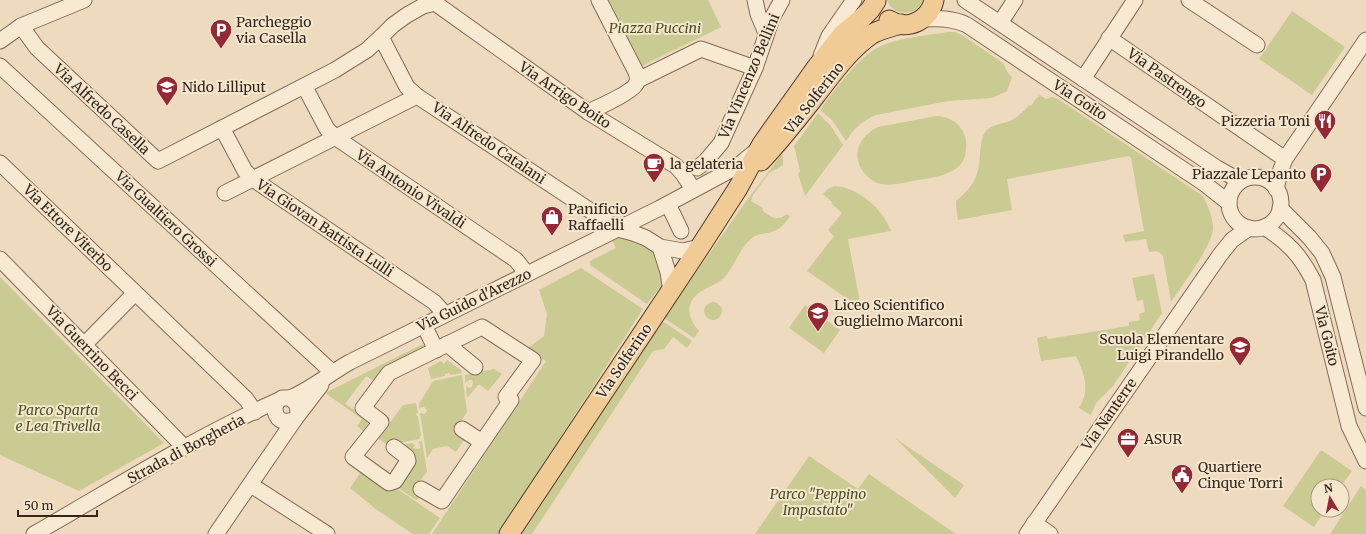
<svg xmlns="http://www.w3.org/2000/svg" width="1366" height="534" viewBox="0 0 1366 534" font-family="Merriweather,serif">
<rect width="100%" height="100%" fill="#eddabf"/>
<!-- green -->
<g fill="#cacb93">
<polygon points="609,0 708,0 721,27 642,66"/>
<path d="M887 0H923C917 17 893 17 887 0Z"/>
<polygon points="1292,11 1345,47 1312,95 1259,59"/>
<path d="M948 32H955L962 35 1003 63 1008 73 1012 77 1007 91 992 98 948 101 876 115C862 121 854 128 846 141L832 120 820 110C835 90 857 57 881 46 898 38 929 35 948 32Z"/>
<path d="M1040 95 1046 99 1052 97 1058 99 1203 196C1207 203 1214 221 1213 229 1212 246 1181 287 1171 302L1163 256 1160 253 1156 251 1149 252 1146 239 1125 242 1123 235 1144 231 1131 158 1129 156 1007 179 1012 210 958 220 956 205V201C974 186 979 176 980 153 981 146 981 139 985 132 990 125 1002 124 1010 121 1017 118 1024 111 1029 105L1031 106 1035 100Z"/>
<polygon points="818,113 830,125 843,145 805,196 798,174 800,171 794,146"/>
<path d="M936 116C946 116 957 121 962 130 966 136 967 143 966 150 964 176 933 177 913 181 902 183 889 187 877 183 873 181 868 177 865 174 850 156 859 136 878 127Z"/>
<path d="M782 154 783 155V165L769 173 753 195 751 201 763 208 762 210C771 217 776 222 787 214L790 216C782 227 780 230 767 233 763 234 759 234 755 236 741 244 735 266 724 278 717 284 708 287 700 292 684 303 688 319 699 331L694 338 664 318 747 200Z"/>
<path d="M834 186C858 187 883 209 891 231L848 239 861 308 807 271 834 236 828 230 842 213 831 203 832 202 823 194 828 189Z"/>
<polygon points="626,235 658,248 664,282 647,304 590,265 590,261 616,248 612,240"/>
<polygon points="581,268 643,309 498,534 432,534 546,361 525,350 544,336 547,314 539,290"/>
<path d="M1154 274 1162 313 1113 386 1096 403 1091 415 1079 408C1091 389 1084 374 1076 356L1041 361 1037 338 1046 336 1048 339 1129 326V322L1140 320 1139 314 1145 312 1143 300 1137 301 1132 278Z"/>
<polygon points="0,277 164,443 79,491 0,455"/>
<circle cx="713" cy="311" r="9"/>
<polygon points="805,305 840,330 824,353 789,328"/>
<polygon points="662,321 692,341 687,348 673,337 664,349 653,351 532,534 518,534 598,414"/>
<polygon points="423,344 424,346 419,353 376,382 366,376 345,404 367,418 368,429 365,433 357,426 362,419 325,393"/>
<polygon points="447,360 461,370 462,373 450,375 449,373 445,374 445,376 431,379 428,368 441,361 444,364"/>
<polygon points="494,369 502,374 488,391 480,385 478,385 467,398 466,386 469,388 472,387 473,382 472,380 469,380 465,383 465,375"/>
<polygon points="462,375 467,412 458,426 465,439 456,452 447,446 433,449 427,458 420,413 424,414 426,413 427,410 424,407 422,407 419,409 419,404 433,381"/>
<polygon points="416,403 418,413 416,413 417,416 418,416 421,435 419,439 388,445 378,439 403,405"/>
<polygon points="895,438 964,485 955,498"/>
<polygon points="422,441 427,472 419,482 421,495 416,500 394,485 409,466 397,446 412,443 415,445 413,448 418,449 420,448 420,445 418,442"/>
<polygon points="1321,450 1352,471 1341,486 1318,486 1318,510 1325,510 1314,527 1283,506"/>
<polygon points="809,456 858,489 869,474 956,534 755,534"/>
<polygon points="363,469 393,486 440,518 429,534 413,534 377,510 350,488"/>
<polygon points="1361,486 1366,490 1366,534 1330,534"/>
</g>
<g fill="none" stroke-linecap="round" stroke-linejoin="round">
<!-- minor casing -->
<g stroke="#856b58" stroke-width="17">
<g id="minor">
<polyline points="433,0 435,3 588,112 676,166 683,174 693,189"/>
<polyline points="755,0 758,14 766,33"/>
<polyline points="965,0 1217,168 1240,181"/>
<polyline points="1189,0 1257,45"/>
<path d="M923 19C938 18 953 18 967 25L1205 184 1229 203"/>
<polyline points="1000,23 1015,0"/>
<polyline points="21,26 37,48 158,161 335,70 367,50 381,37 393,25 407,15 423,6 435,3"/>
<polyline points="381,37 407,87 417,96 618,229 633,233 646,238 660,247 683,251 700,247"/>
<polyline points="1109,38 1285,159"/>
<polyline points="0,41 21,26 84,0"/>
<polyline points="821,56 829,36 854,0"/>
<polyline points="0,66 332,372"/>
<polyline points="1083,79 1135,0"/>
<polyline points="638,80 701,49 755,68"/>
<polyline points="308,93 327,129 335,137 516,260 527,274"/>
<path d="M588 112C597 108 633 92 636 84 639 80 637 77 636 72L599 0"/>
<polyline points="222,128 245,171 253,179 434,302 445,314"/>
<polyline points="0,163 246,399 255,412"/>
<polyline points="697,168 705,162 721,143 755,68 772,18 782,0"/>
<circle cx="1255" cy="203" r="26"/>
<polyline points="1276,189 1280,172 1285,159 1366,40"/>
<polyline points="225,193 417,96"/>
<polyline points="668,204 681,231"/>
<polyline points="1280,208 1309,237 1322,253 1333,277 1366,408"/>
<path d="M1264 227C1288 242 1300 255 1313 280L1349 426 1366 461"/>
<polyline points="660,247 668,272 671,292"/>
<polyline points="0,259 184,447"/>
<polyline points="424,325 436,350"/>
<polyline points="447,344 475,367"/>
<polyline points="84,345 135,293"/>
<path d="M290 398C312 389 330 373 350 362L660 208 729 171 740 164 756 151"/>
<path d="M298 413 297 404 290 398H282C274 403 273 410 278 418 283 423 289 422 295 419L321 385"/>
<polyline points="462,429 482,442"/>
<polyline points="394,447 407,457 408,461 395,481 389,483 353,457 381,422 363,408 389,373 482,327 533,360 506,397 511,400 442,501 421,489"/>
<polyline points="251,485 327,534"/>
<polyline points="1034,523 1050,534"/>
<path d="M34 534C115 488 193 438 279 400"/>
<polyline points="216,534 295,419"/>
<polyline points="1027,534 1220,255 1232,240 1249,228"/>
</g>
</g>
<!-- major casing -->
<g stroke="#533a2c" stroke-width="21">
<g id="major">
<path d="M889 20C907 32 930 20 934 0"/>
<path d="M761 161C781 140 798 118 816 95 833 73 849 50 872 34 881 29 891 27 901 24"/>
<polyline points="509,534 700,247 738,188 762,144 816,68 843,34 862,18 870,10 876,1"/>
</g>
</g>
<!-- minor -->
<use href="#minor" stroke="#f8e9d2" stroke-width="15"/>
<!-- major -->
<use href="#major" stroke="#f1cb96" stroke-width="19"/>
</g>
<!-- icons -->
<defs>
<g id="parking-pin" transform="scale(1.15)"><path d="M0 17L-7.5 6A9.5 9.5 0 1 1 7.5 6Z" fill="#942834" stroke="#f5e6ce"/><path d="M-3.5-5.5H1a3.5 3.5 0 0 1 0 7H-1V5.5H-3.5ZM-1-3.4V-.6H.8a1.4 1.4 0 0 0 0-2.8Z" fill="#fff"/></g>
<g id="school-pin" transform="scale(1.15)"><path d="M0 17L-7.5 6A9.5 9.5 0 1 1 7.5 6Z" fill="#942834" stroke="#f5e6ce"/><path d="M0-5L7-2L0 1L-7-2ZM-4 1L0 2.5L4 1V4Q0 6-4 4Z" fill="#fff"/></g>
<g id="restaurant-pin" transform="scale(1.15)"><path d="M0 17L-7.5 6A9.5 9.5 0 1 1 7.5 6Z" fill="#942834" stroke="#f5e6ce"/><path d="M-5-6h1v4h1v-4h1v4h1v-4h1v5L-1.5 .5V6h-2V.5L-5-1ZM5-6V6H3V1.5H1.5Q1.5-4 5-6Z" fill="#fff"/></g>
<g id="cafe-pin" transform="scale(1.15)"><path d="M0 17L-7.5 6A9.5 9.5 0 1 1 7.5 6Z" fill="#942834" stroke="#f5e6ce"/><path d="M-5.5-4.5H6V0H3Q3 3.5 0 3.5H-2.5Q-5.5 3.5-5.5 0ZM3-3.2v2h1.7v-2ZM-6 4.5H4V6H-6Z" fill="#fff"/></g>
<g id="shop-pin" transform="scale(1.15)"><path d="M0 17L-7.5 6A9.5 9.5 0 1 1 7.5 6Z" fill="#942834" stroke="#f5e6ce"/><path d="M-5-2.5h2.3a2.7 3.5 0 0 1 5.4 0H5L5.5 6h-11ZM-1.5-2.5h3a1.5 2.3 0 0 0-3 0Z" fill="#fff"/></g>
<g id="office-pin" transform="scale(1.15)"><path d="M0 17L-7.5 6A9.5 9.5 0 1 1 7.5 6Z" fill="#942834" stroke="#f5e6ce"/><path d="M-6-3h4V-5.5h4V-3h4V5H-6ZM-1-4.5V-3h2v-1.5ZM-6 0V1H6V0Z" fill="#fff"/></g>
<g id="civic-pin" transform="scale(1.15)"><path d="M0 17L-7.5 6A9.5 9.5 0 1 1 7.5 6Z" fill="#942834" stroke="#f5e6ce"/><path d="M-.6-6.5H3V-4.5H.6V-3L4-1V1h2V6H-6V1h2V-1L-.6-3ZM-1.2 2.5V6h2.4V2.5Z" fill="#fff"/></g>
</defs>
<g fill-rule="evenodd">
<use href="#parking-pin" x="221" y="30"/>
<use href="#school-pin" x="167" y="87"/>
<use href="#restaurant-pin" x="1325" y="121"/>
<use href="#cafe-pin" x="654" y="164"/>
<use href="#parking-pin" x="1321" y="174"/>
<use href="#shop-pin" x="552" y="217"/>
<use href="#school-pin" x="818" y="313"/>
<use href="#school-pin" x="1240" y="347"/>
<use href="#office-pin" x="1128" y="439"/>
<use href="#civic-pin" x="1182" y="475"/>
</g>
<g text-anchor="middle" stroke-width="4" stroke-linejoin="round" paint-order="stroke">
<!-- poi labels -->
<g font-size="14" fill="#35261c" stroke="#f5e6ce" text-anchor="start">
<text x="236" y="27">Parcheggio<tspan x="236" dy="16">via Casella</tspan></text>
<text x="182" y="92">Nido Lilliput</text>
<text x="1310" y="126" text-anchor="end">Pizzeria Toni</text>
<text x="670" y="169">la gelateria</text>
<text x="1306" y="179" text-anchor="end">Piazzale Lepanto</text>
<text x="568" y="214">Panificio<tspan x="568" dy="16">Raffaelli</tspan></text>
<text x="834" y="310">Liceo Scientifico<tspan x="834" dy="16">Guglielmo Marconi</tspan></text>
<text x="1224" y="344" text-anchor="end">Scuola Elementare<tspan x="1224" dy="16">Luigi Pirandello</tspan></text>
<text x="1144" y="444">ASUR</text>
<text x="1198" y="472">Quartiere<tspan x="1198" dy="16">Cinque Torri</tspan></text>
</g>
<!-- park labels -->
<g font-size="14" font-style="italic" fill="#4a5123" stroke="#f5e6ce">
<text x="655" y="33">Piazza Puccini</text>
<text x="58" y="415">Parco Sparta<tspan x="58" dy="16">e Lea Trivella</tspan></text>
<text x="818" y="499">Parco "Peppino<tspan x="818" dy="16">Impastato"</tspan></text>
</g>
<!-- street labels -->
<g font-size="14" fill="#35261c" stroke="#f5e6ce">
<text transform="translate(749 76) rotate(-67)" y="5">Via Vincenzo Bellini</text>
<text transform="translate(1167 78) rotate(35)" y="5">Via Pastrengo</text>
<text transform="translate(565 95) rotate(34)" y="5">Via Arrigo Boito</text>
<text transform="translate(814 98) rotate(-52)" y="5">Via Solferino</text>
<text transform="translate(1080 100) rotate(33)" y="5">Via Goito</text>
<text transform="translate(102 109) rotate(43)" y="5">Via Alfredo Casella</text>
<text transform="translate(489 143) rotate(34)" y="5">Via Alfredo Catalani</text>
<text transform="translate(411 189) rotate(34)" y="5">Via Antonio Vivaldi</text>
<text transform="translate(166 219) rotate(43)" y="5">Via Gualtiero Grossi</text>
<text transform="translate(68 228) rotate(44)" y="5">Via Ettore Viterbo</text>
<text transform="translate(325 228) rotate(34)" y="5">Via Giovan Battista Lulli</text>
<text transform="translate(474 300) rotate(-26)" y="5">Via Guido d'Arezzo</text>
<text transform="translate(1327 336) rotate(76)" y="5">Via Goito</text>
<text transform="translate(92 353) rotate(46)" y="5">Via Guerrino Becci</text>
<text transform="translate(624 361) rotate(-56)" y="5">Via Solferino</text>
<text transform="translate(1109 414) rotate(-55)" y="5">Via Nanterre</text>
<text transform="translate(186 449) rotate(-28)" y="5">Strada di Borgheria</text>
</g>
</g>
<!-- north arrow -->
<g transform="translate(1330 498) rotate(350)"><circle r="19" fill="#f5e6ce" stroke="#a89987"/>
<path d="M0-3L7 15L0 10L-7 15Z" fill="#942834"/>
<text y="-6" font-size="11" font-weight="bold" text-anchor="middle" fill="#35261c">N</text>
</g>
<!-- scale -->
<path d="M18 510v6h79v-6" fill="none" stroke="#35261c" stroke-width="2"/>
<text x="24" y="510" font-size="12" fill="#35261c" stroke="#f5e6ce" stroke-width="3" paint-order="stroke">50 m</text>
</svg>
